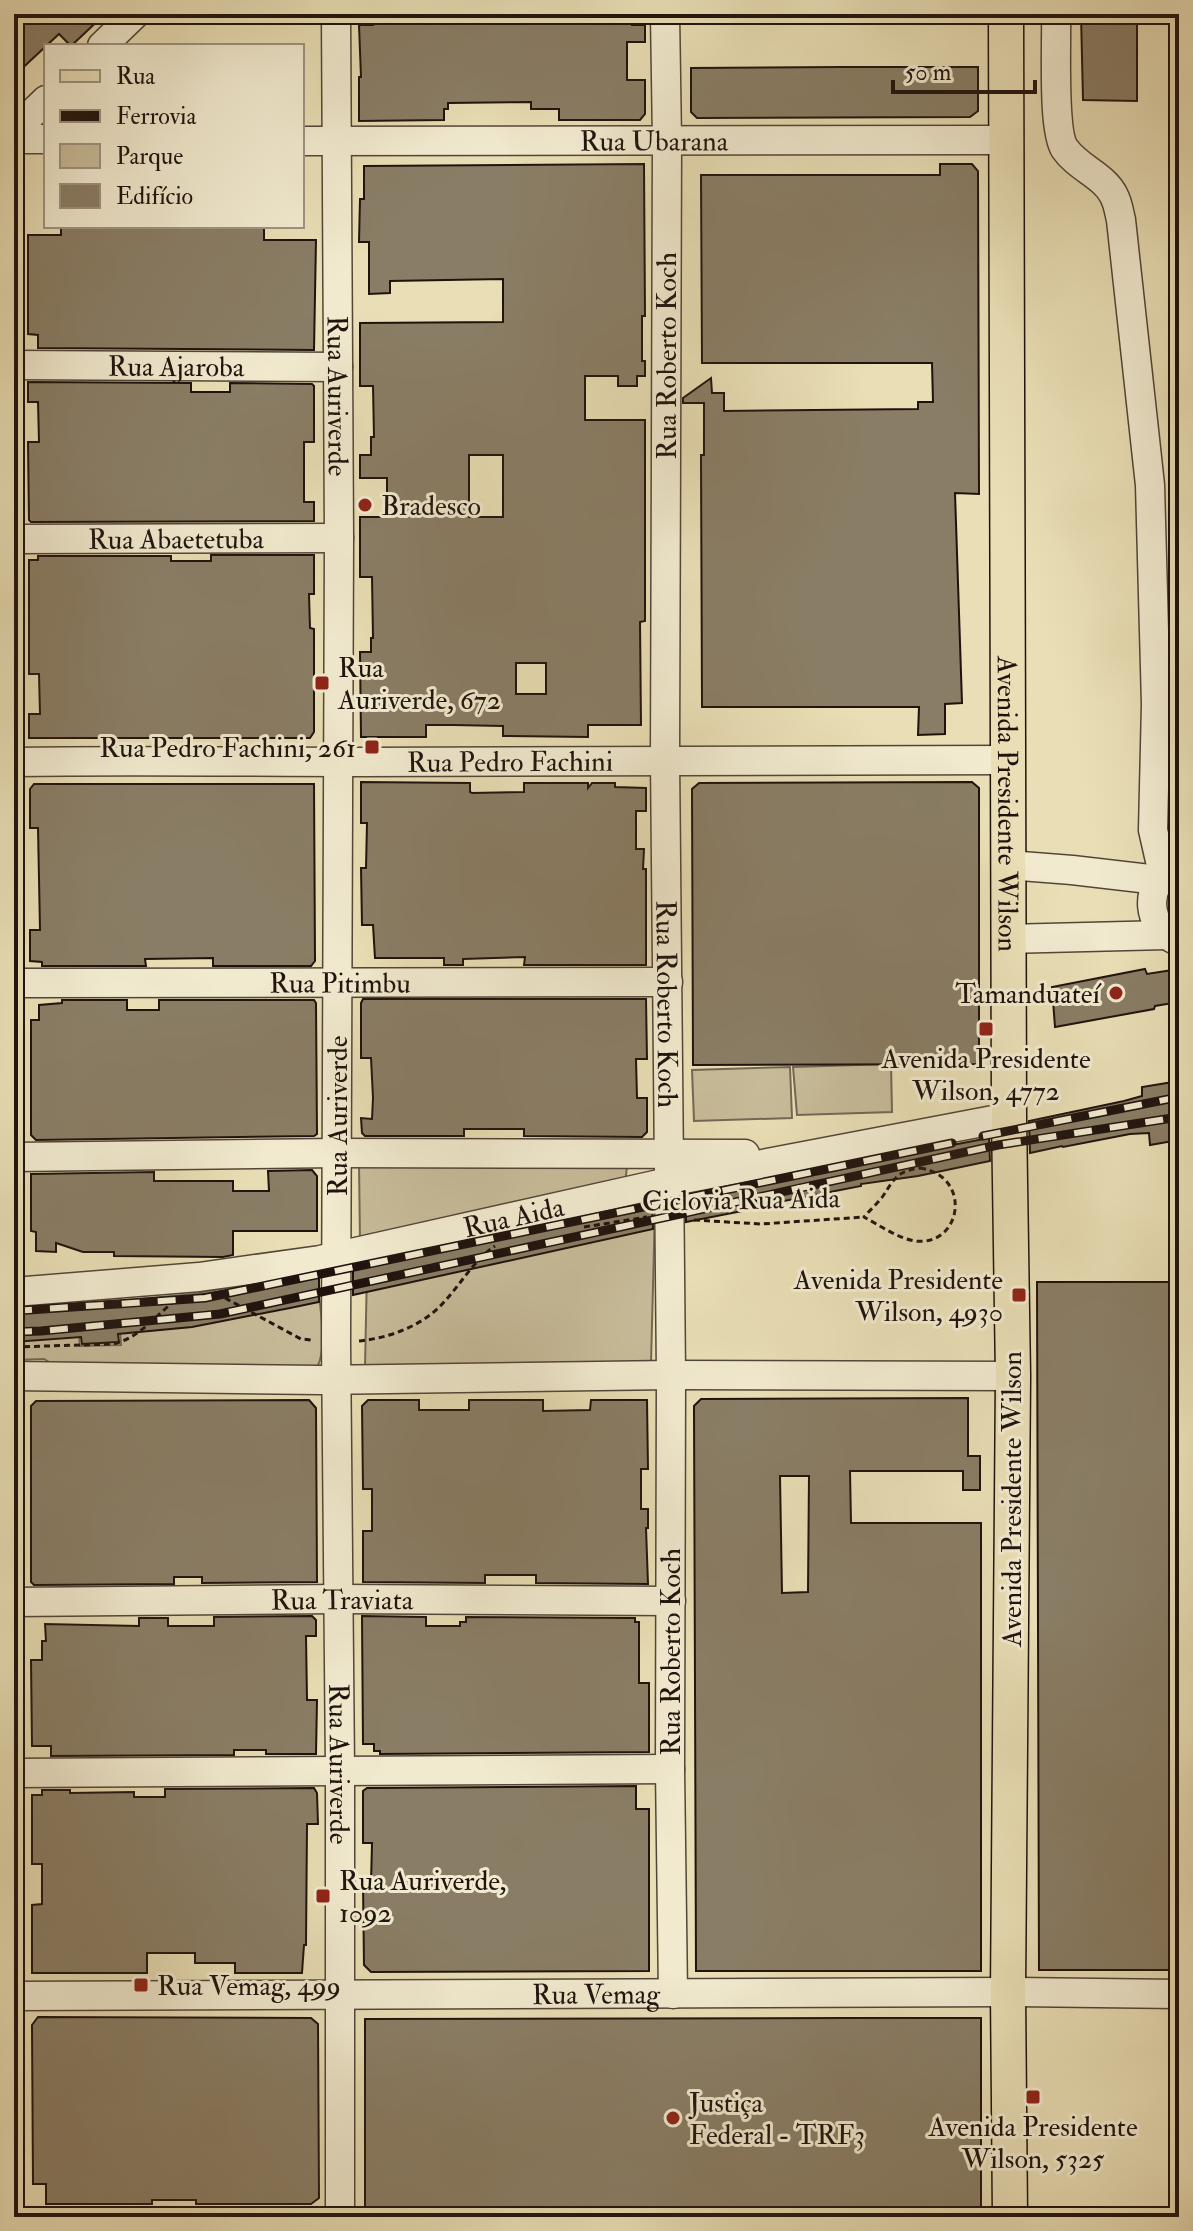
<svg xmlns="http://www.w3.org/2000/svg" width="1193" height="2231" viewBox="0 0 1193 2231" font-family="'IM FELL Double Pica',serif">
<rect width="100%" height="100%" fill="#e9deb5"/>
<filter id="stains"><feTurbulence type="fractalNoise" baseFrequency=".0025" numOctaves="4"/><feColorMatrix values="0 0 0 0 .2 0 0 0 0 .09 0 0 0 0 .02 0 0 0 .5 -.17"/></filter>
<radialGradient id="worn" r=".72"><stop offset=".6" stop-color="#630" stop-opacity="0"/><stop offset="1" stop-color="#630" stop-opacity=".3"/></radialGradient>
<!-- green -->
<g fill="#c7bb99" stroke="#746754" stroke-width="2">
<path d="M1179 882V922C1165 910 1165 894 1179 882Z"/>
<polygon points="891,1064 892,1112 797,1115 793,1067"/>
<polygon points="790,1067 792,1118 694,1121 692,1070"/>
<polygon points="359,1163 627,1167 625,1183 360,1242"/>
<polygon points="655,1210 651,1363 365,1367 367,1269"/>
<path d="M316 1270C318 1295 330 1352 315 1370L59 1368 44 1359 14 1360V1306L76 1304 80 1346 121 1345 118 1301 194 1294Z"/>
</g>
<!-- building -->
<g fill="#897d65" stroke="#20130e" stroke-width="2" fill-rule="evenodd">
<polygon points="14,14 105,14 71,46 59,34 14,76"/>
<polygon points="372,14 632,14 632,25 645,25 645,42 627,42 627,80 645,80 645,114 640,120 559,120 559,109 531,109 531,102 448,103 448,109 444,109 444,120 359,121 359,77 361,77 359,25 373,25"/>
<polygon points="1081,15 1137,16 1137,101 1083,100"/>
<polygon points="842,67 978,67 978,111 970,117 697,118 691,112 691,68"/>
<path d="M644 164 645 316H642V361H645V376H637V386H618V376H585V420H645V621L640 622 641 725H588V737L503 736V726L453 725H426V737H361L360 652H371V638H373L372 577H360V517H387V478H360V455H371V437H374L373 386H360V323L503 322V279L390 281V293L369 294V242H359L360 199H364V166ZM469 455H503V517H469ZM516 663H546V694H516Z"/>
<polygon points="940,164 972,164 978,171 979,494 955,493 962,703 945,704 945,734 918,735 919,707 702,707 701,455 704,455 704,403 683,403 683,398 711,378 712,393 724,393 724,411 918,409 918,402 933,402 932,363 702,363 701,175 940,175"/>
<polygon points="61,226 264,226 264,240 316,240 314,350 38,348 38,335 28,334 28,235 61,235"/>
<polygon points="28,382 191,383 191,392 230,392 230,383 312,384 314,386 314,442 304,442 304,502 314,502 314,521 31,522 29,520 28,442 39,442 38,402 28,402"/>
<polygon points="211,555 314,555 314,594 309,594 310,628 314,629 314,732 310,738 29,738 29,714 40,714 39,674 29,674 29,560 38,560 38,556 171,556 171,561 211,561"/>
<polygon points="361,782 470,783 470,792 472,793 524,792 524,783 588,783 588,788 592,783 615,783 615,787 646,788 646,811 636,811 636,849 644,849 643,869 646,869 646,965 524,965 525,957 463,959 463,965 444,965 444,958 375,958 373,925 362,925 361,868 366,868 367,823 361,823"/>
<polygon points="972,782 979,788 979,1064 693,1065 692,789 699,783"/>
<polygon points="34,784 314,784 315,961 311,966 213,966 213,958 145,959 146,966 42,966 42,962 30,961 30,930 40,930 38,828 30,828 30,789"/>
<polygon points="1145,969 1147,974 1179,969 1179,1002 1155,1006 1154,1009 1055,1027 1052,987"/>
<polygon points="363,999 646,999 647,1059 636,1059 637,1098 647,1098 647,1132 642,1137 524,1136 524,1129 464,1129 464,1136 365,1136 362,1133 361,1118 372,1119 373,1098 371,1058 361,1058 361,1003"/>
<polygon points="62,1000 127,1000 127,1010 159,1010 159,1000 314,1000 316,1003 317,1134 314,1136 36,1140 31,1135 31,1020 39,1020 39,1005 62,1003"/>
<polygon points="1179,1081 1179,1140 1150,1145 1149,1133 1130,1134 1063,1147 1062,1146 1030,1153 1029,1121 1124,1101 1142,1096 1142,1087"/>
<polygon points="989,1138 990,1161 918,1176 861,1184 861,1186 758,1206 758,1208 686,1222 686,1196"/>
<polygon points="312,1170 317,1176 317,1231 233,1231 233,1255 223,1257 114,1256 114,1252 83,1252 56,1243 56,1252 36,1251 36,1232 31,1231 31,1174 154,1172 154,1181 233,1181 233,1191 269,1191 268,1171"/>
<polygon points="652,1203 653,1229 353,1295 353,1270"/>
<polygon points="319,1277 319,1302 290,1308 192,1327 118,1334 119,1342 82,1344 81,1337 14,1342 14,1309 79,1305 79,1304 117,1301 117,1303 198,1295"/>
<polygon points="1037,1282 1179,1282 1179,1970 1039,1970"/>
<path d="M968 1398V1456H980V1490H963V1471H850L851 1523H981V1971H696L694 1406 701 1399ZM780 1476H809L808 1592 782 1593Z"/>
<polygon points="309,1400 316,1408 317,1582 202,1583 202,1577 174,1577 174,1584 34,1585 31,1582 31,1406 36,1401"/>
<polygon points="368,1400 419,1400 419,1410 469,1410 469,1400 543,1400 543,1411 590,1410 591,1400 647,1400 648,1469 641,1469 641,1509 648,1509 648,1528 646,1528 648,1584 536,1583 536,1575 485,1575 485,1583 363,1582 363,1531 372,1531 372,1489 363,1489 362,1406"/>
<polygon points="312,1616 316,1620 316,1636 306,1636 307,1700 317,1700 316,1754 266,1754 266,1750 234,1750 234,1755 51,1756 51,1746 32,1746 31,1660 42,1660 42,1641 46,1641 45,1624 139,1626 139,1618 168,1618 168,1626 214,1626 214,1617"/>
<polygon points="362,1616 426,1617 426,1626 460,1626 460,1622 466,1622 466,1617 635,1618 635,1622 639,1622 639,1683 649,1683 649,1752 380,1754 380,1751 374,1751 374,1744 363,1744"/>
<polygon points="636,1786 636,1809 649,1809 649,1971 371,1972 364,1965 363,1884 371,1883 372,1843 363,1843 363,1791 367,1788"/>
<polygon points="314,1788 317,1793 318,1824 307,1824 306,1945 304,1945 302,1973 235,1973 235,1963 195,1963 195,1953 147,1953 147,1973 32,1973 32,1905 42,1904 42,1864 32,1864 32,1795 42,1795 42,1790 70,1790 70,1793 134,1792 134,1797 165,1797 165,1789"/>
<polygon points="38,2017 311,2018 318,2024 319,2198 311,2204 196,2204 196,2200 152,2200 152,2204 46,2204 46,2184 33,2184 32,2025"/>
<polygon points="846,2018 981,2018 981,2217 365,2217 365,2019"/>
</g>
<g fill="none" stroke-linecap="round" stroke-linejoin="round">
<!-- minor casing -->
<g stroke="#524638" stroke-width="31">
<g id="minor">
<path id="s1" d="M336 14 339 538 336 1342 340 1770V2217"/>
<path id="s2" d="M665 14 667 141 665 759 671 1375 670 1769 673 1994"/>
<path d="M1056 14C1057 41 1052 131 1065 149 1078 168 1105 176 1114 196 1118 203 1119 212 1121 220L1150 485 1156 704 1153 830 1163 874"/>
<polyline points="102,46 135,14"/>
<polyline points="14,131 46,100"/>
<polyline points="14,139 46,139"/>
<path id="s3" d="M302 141 1007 140"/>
<path id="s4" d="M14 365 338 367"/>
<path id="s5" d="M14 539 339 538"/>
<path id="s6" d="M14 762C129 760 244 762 359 762 575 761 791 759 1008 760"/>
<polyline points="1008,865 1072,870 1158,880"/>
<path d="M1171 868C1143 889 1147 926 1177 941"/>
<polyline points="1008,939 1166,935"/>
<path id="s7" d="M14 983 668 982"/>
<polyline points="14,1157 337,1153 745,1154"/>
<path id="s8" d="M14 1292 199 1277 320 1260 668 1182 1009 1117"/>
<polyline points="14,1376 320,1380 671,1375 1013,1376"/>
<path id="s9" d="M14 1602 339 1599 671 1601"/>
<polyline points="14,1773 670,1769"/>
<path id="s10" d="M14 1996 1008 1992 1179 1994"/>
</g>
</g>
<!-- major casing -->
<g stroke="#20130e" stroke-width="37">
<g id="major">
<path id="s11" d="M1006 14 1009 1117 1013 1376 1008 1992 1010 2217"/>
</g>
</g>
<!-- path -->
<g stroke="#20130e" stroke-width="3" stroke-dasharray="6 4" stroke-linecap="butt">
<polyline points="1033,999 1054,1000"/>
<path d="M920 1168C973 1176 962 1247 915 1241 897 1238 879 1225 864 1217 870 1210 878 1203 883 1196 895 1178 897 1171 920 1168Z"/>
<polyline points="694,1220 761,1224 864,1217"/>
<polyline points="584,1227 647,1217"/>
<polyline points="225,1298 301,1339 311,1340"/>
<path d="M359 1341C389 1338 423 1326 444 1302 461 1284 474 1260 495 1246"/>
<path d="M14 1347 113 1344C137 1339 154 1318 172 1303"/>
</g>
<!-- minor -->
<use href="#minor" stroke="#f1eacf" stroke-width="28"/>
<!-- major -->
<use href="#major" stroke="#e9deb5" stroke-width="34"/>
<!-- rail casing -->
<g stroke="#20130e" stroke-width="9">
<g id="rail">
<polyline points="983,1136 1179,1097"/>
<polyline points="14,1311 205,1298 952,1143"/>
<polyline points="14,1332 41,1331 220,1314 998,1145 1179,1117"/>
</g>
</g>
<!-- rail -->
<use href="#rail" stroke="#f1eacf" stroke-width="6" stroke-dasharray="18" stroke-linecap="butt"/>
</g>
<!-- markers -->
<g fill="#8f2418" stroke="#f1eacf" stroke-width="3">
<circle cx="365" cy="505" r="8"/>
<rect x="314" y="675" width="16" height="16" rx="4"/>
<rect x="364" y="739" width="16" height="16" rx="4"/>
<circle cx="1116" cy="993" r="8"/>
<rect x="978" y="1021" width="16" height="16" rx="4"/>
<rect x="1011" y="1287" width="16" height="16" rx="4"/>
<rect x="315" y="1888" width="16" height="16" rx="4"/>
<rect x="133" y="1977" width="16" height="16" rx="4"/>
<rect x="1025" y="2089" width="16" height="16" rx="4"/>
<circle cx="673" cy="2118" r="8"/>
</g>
<g text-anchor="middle" stroke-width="6" stroke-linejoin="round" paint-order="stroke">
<!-- street labels -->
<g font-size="28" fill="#20130e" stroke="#f1eacf">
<text dy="10" stroke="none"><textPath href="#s3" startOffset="352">Rua Ubarana</textPath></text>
<text transform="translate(666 356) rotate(-90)" y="10">Rua Roberto Koch</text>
<text dy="10" stroke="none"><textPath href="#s4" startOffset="162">Rua Ajaroba</textPath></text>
<text dy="10" stroke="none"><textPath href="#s1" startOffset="382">Rua Auriverde</textPath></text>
<text dy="10" stroke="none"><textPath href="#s5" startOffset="162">Rua Abaetetuba</textPath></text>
<text dy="10" stroke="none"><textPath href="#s6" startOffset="496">Rua Pedro Fachini</textPath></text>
<text dy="10" stroke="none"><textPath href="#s11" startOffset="790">Avenida Presidente Wilson</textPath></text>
<text dy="10" stroke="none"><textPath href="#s7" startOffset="326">Rua Pitimbu</textPath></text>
<text dy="10" stroke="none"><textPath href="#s2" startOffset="990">Rua Roberto Koch</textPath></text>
<text transform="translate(337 1116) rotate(-90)" y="10">Rua Auriverde</text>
<text transform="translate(741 1199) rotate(-1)" y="10">Ciclovia Rua Aida</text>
<text dy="10" stroke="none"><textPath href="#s8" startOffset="506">Rua Aida</textPath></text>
<text transform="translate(1011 1499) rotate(-90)" y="10">Avenida Presidente Wilson</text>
<text dy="10" stroke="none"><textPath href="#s9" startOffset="328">Rua Traviata</textPath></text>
<text transform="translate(670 1652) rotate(-90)" y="10">Rua Roberto Koch</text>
<text dy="10" stroke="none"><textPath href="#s1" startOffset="1750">Rua Auriverde</textPath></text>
<text dy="10" stroke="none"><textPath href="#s10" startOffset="582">Rua Vemag</textPath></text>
</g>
<!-- poi labels -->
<g font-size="28" fill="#20130e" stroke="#f1eacf" text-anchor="start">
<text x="381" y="515">Bradesco</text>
<text x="338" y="677">Rua<tspan x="338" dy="32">Auriverde, 672</tspan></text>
<text x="356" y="757" text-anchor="end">Rua Pedro Fachini, 261</text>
<text x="1100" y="1003" text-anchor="end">Tamanduateí</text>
<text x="986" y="1068" text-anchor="middle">Avenida Presidente<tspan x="986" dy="32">Wilson, 4772</tspan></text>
<text x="1003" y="1289" text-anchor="end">Avenida Presidente<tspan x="1003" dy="32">Wilson, 4930</tspan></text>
<text x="339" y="1890">Rua Auriverde,<tspan x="339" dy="32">1092</tspan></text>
<text x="157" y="1995">Rua Vemag, 499</text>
<text x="689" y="2112">Justiça<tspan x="689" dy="32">Federal - TRF3</tspan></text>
<text x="1033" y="2136" text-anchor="middle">Avenida Presidente<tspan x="1033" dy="32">Wilson, 5325</tspan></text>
</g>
</g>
<!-- margin -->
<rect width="1193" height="2231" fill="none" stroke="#e9deb5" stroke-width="48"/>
<rect x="16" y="16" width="1161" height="2199" fill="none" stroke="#20130e" stroke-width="4"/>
<rect x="24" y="24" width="1145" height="2183" fill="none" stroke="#20130e" stroke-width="2"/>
<!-- legend -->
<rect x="44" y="44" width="260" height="184" fill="#f1eacf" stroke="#9d9482" stroke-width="2"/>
<rect x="60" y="70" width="40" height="12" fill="#e9deb5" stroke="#9d9482" stroke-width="2"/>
<text x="116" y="84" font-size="24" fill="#20130e">Rua</text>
<rect x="60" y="110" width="40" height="12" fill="#20130e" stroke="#9d9482" stroke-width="2"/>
<text x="116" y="124" font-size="24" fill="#20130e">Ferrovia</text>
<rect x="60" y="144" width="40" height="24" fill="#c7bb99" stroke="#9d9482" stroke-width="2"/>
<text x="116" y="164" font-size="24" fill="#20130e">Parque</text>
<rect x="60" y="184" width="40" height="24" fill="#897d65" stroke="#9d9482" stroke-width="2"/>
<text x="116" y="204" font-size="24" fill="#20130e">Edifício</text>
<!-- scale -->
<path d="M893 80v12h142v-12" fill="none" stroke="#20130e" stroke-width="4"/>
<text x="905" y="80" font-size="24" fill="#20130e" stroke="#f1eacf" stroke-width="6" paint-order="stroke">50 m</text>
<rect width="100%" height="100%" filter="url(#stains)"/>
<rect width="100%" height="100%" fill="url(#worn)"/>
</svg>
